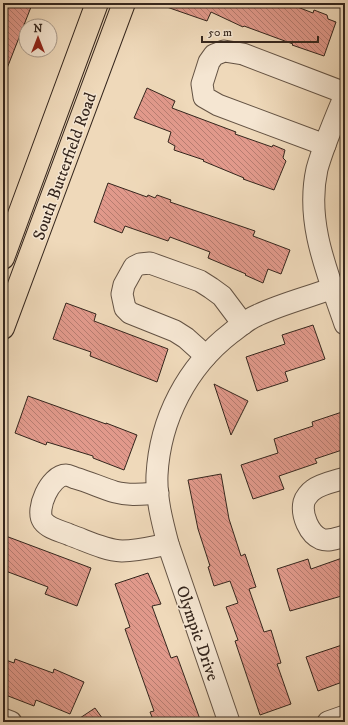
<svg xmlns="http://www.w3.org/2000/svg" width="348" height="725" viewBox="0 0 348 725" font-family="'IM FELL DW Pica',serif">
<defs>
<pattern id="building-back-hatch" width="6" height="6" patternUnits="userSpaceOnUse"><rect width="6" height="6" fill="#e1998b"/><path d="M-1 5l2 2M0 0l6 6M5-1l2 2" fill="none" stroke="#b77d71"/></pattern>
</defs>
<rect width="100%" height="100%" fill="#efd9ba"/>
<filter id="stains"><feTurbulence type="fractalNoise" baseFrequency=".005" numOctaves="4"/><feColorMatrix values="0 0 0 0 .2 0 0 0 0 .09 0 0 0 0 .02 0 0 0 .5 -.17"/></filter>
<radialGradient id="worn" r=".72"><stop offset=".6" stop-color="#630" stop-opacity="0"/><stop offset="1" stop-color="#630" stop-opacity=".3"/></radialGradient>
<!-- building -->
<g fill="url(#building-back-hatch)" stroke="#35261d">
<polygon points="6,3 19,3 31,7 4,76 3,76 3,12"/>
<polygon points="161,3 287,3 313,13 314,10 327,15 328,19 336,22 324,56 292,45 293,44 244,26 243,27 211,12 207,21 161,5"/>
<polygon points="147,88 175,101 172,108 236,132 235,134 272,147 273,145 285,150 283,158 286,161 274,190 243,179 244,178 203,161 204,160 174,150 175,146 168,142 171,132 134,118"/>
<polygon points="108,183 147,197 148,195 155,198 157,195 171,200 170,202 255,231 253,236 290,250 281,274 268,269 263,283 245,275 246,274 208,258 210,252 170,237 168,241 125,226 122,233 94,222"/>
<polygon points="66,303 96,314 94,321 168,349 157,382 90,356 91,352 53,339"/>
<polygon points="313,325 325,359 285,372 288,381 257,391 246,357 285,344 282,335"/>
<polygon points="214,384 248,401 231,435"/>
<polygon points="28,396 106,424 106,423 137,435 124,470 93,458 93,456 47,442 46,445 15,433"/>
<polygon points="345,411 345,449 315,459 317,463 279,476 284,489 253,499 241,465 278,453 274,439 313,426 312,422"/>
<polygon points="221,474 229,519 241,556 245,554 256,587 249,589 264,632 271,630 281,663 277,664 291,704 260,715 235,641 238,640 226,607 238,603 230,581 214,586 208,567 210,566 198,529 188,480"/>
<polygon points="3,535 91,568 77,606 45,594 48,587 3,570"/>
<polygon points="345,557 345,595 290,611 277,569 308,559 311,569"/>
<polygon points="148,573 161,604 152,606 171,658 177,656 201,722 154,722 150,712 154,711 125,629 130,627 115,584"/>
<polygon points="345,644 345,681 318,691 306,657"/>
<polygon points="3,659 14,663 15,659 53,673 54,669 84,682 70,714 36,700 34,706 3,694"/>
<polygon points="95,708 105,722 74,722"/>
</g>
<g fill="none" stroke-linecap="round" stroke-linejoin="round">
<!-- minor casing -->
<g stroke="#645344" stroke-width="23">
<g id="minor">
<path d="M345 95C335 119 324 144 317 169 305 223 328 274 345 324"/>
<polyline points="325,145 218,105 204,97 202,84 209,62 214,55 224,51 243,54 345,93"/>
<polyline points="206,356 186,338 175,331 130,313 125,308 122,294 124,285 134,267 140,264 150,263 200,281 211,288 222,296 243,324"/>
<path d="M345 478C336 481 320 484 313 490 310 492 305 498 304 502 301 515 309 534 321 539 329 542 337 538 345 536"/>
<path d="M158 493C143 494 129 496 115 492 102 488 89 482 75 478 72 477 69 475 66 475 50 475 35 510 43 521 49 529 61 531 70 535 87 541 104 550 122 551 138 551 153 547 168 544"/>
<polyline points="3,719 11,722"/>
<path d="M229 722 168 544C162 521 156 498 157 475 160 419 187 367 231 333 239 327 248 319 258 315 281 304 309 297 333 288"/>
<polyline points="328,722 345,716"/>
</g>
</g>
<!-- major casing -->
<g stroke="#35261d" stroke-width="24">
<g id="major">
<polyline points="3,258 97,3"/>
<polyline points="3,328 124,3"/>
</g>
</g>
<!-- minor -->
<use href="#minor" stroke="#f5e6d2" stroke-width="21"/>
<!-- major -->
<use href="#major" stroke="#efd9ba" stroke-width="22"/>
</g>
<g text-anchor="middle" stroke-width="3" stroke-linejoin="round" paint-order="stroke">
<!-- street labels -->
<g font-size="17" fill="#35261d" stroke="#f5e6d2">
<text transform="translate(64 166) rotate(-70)" y="6">South Butterfield Road</text>
<text transform="translate(198 633) rotate(71)" y="6">Olympic Drive</text>
</g>
</g>
<!-- margin -->
<rect width="348" height="725" fill="none" stroke="#efd9ba" stroke-width="16"/>
<rect x="4" y="4" width="340" height="717" fill="none" stroke="#35261d" stroke-width="2"/>
<rect x="8" y="8" width="332" height="709" fill="none" stroke="#35261d"/>
<!-- north arrow -->
<g transform="translate(38 38)"><circle r="19" fill="#f5e6d2" stroke="#a8998a"/>
<path d="M0-3L7 15L0 10L-7 15Z" fill="#8f2418"/>
<text y="-6" font-size="11" font-weight="bold" text-anchor="middle" fill="#35261d">N</text>
</g>
<!-- scale -->
<path d="M202 36v6h116v-6" fill="none" stroke="#35261d" stroke-width="2"/>
<text x="208" y="36" font-size="12" fill="#35261d" stroke="#f5e6d2" stroke-width="3" paint-order="stroke">50 m</text>
<rect width="100%" height="100%" filter="url(#stains)"/>
<rect width="100%" height="100%" fill="url(#worn)"/>
</svg>
